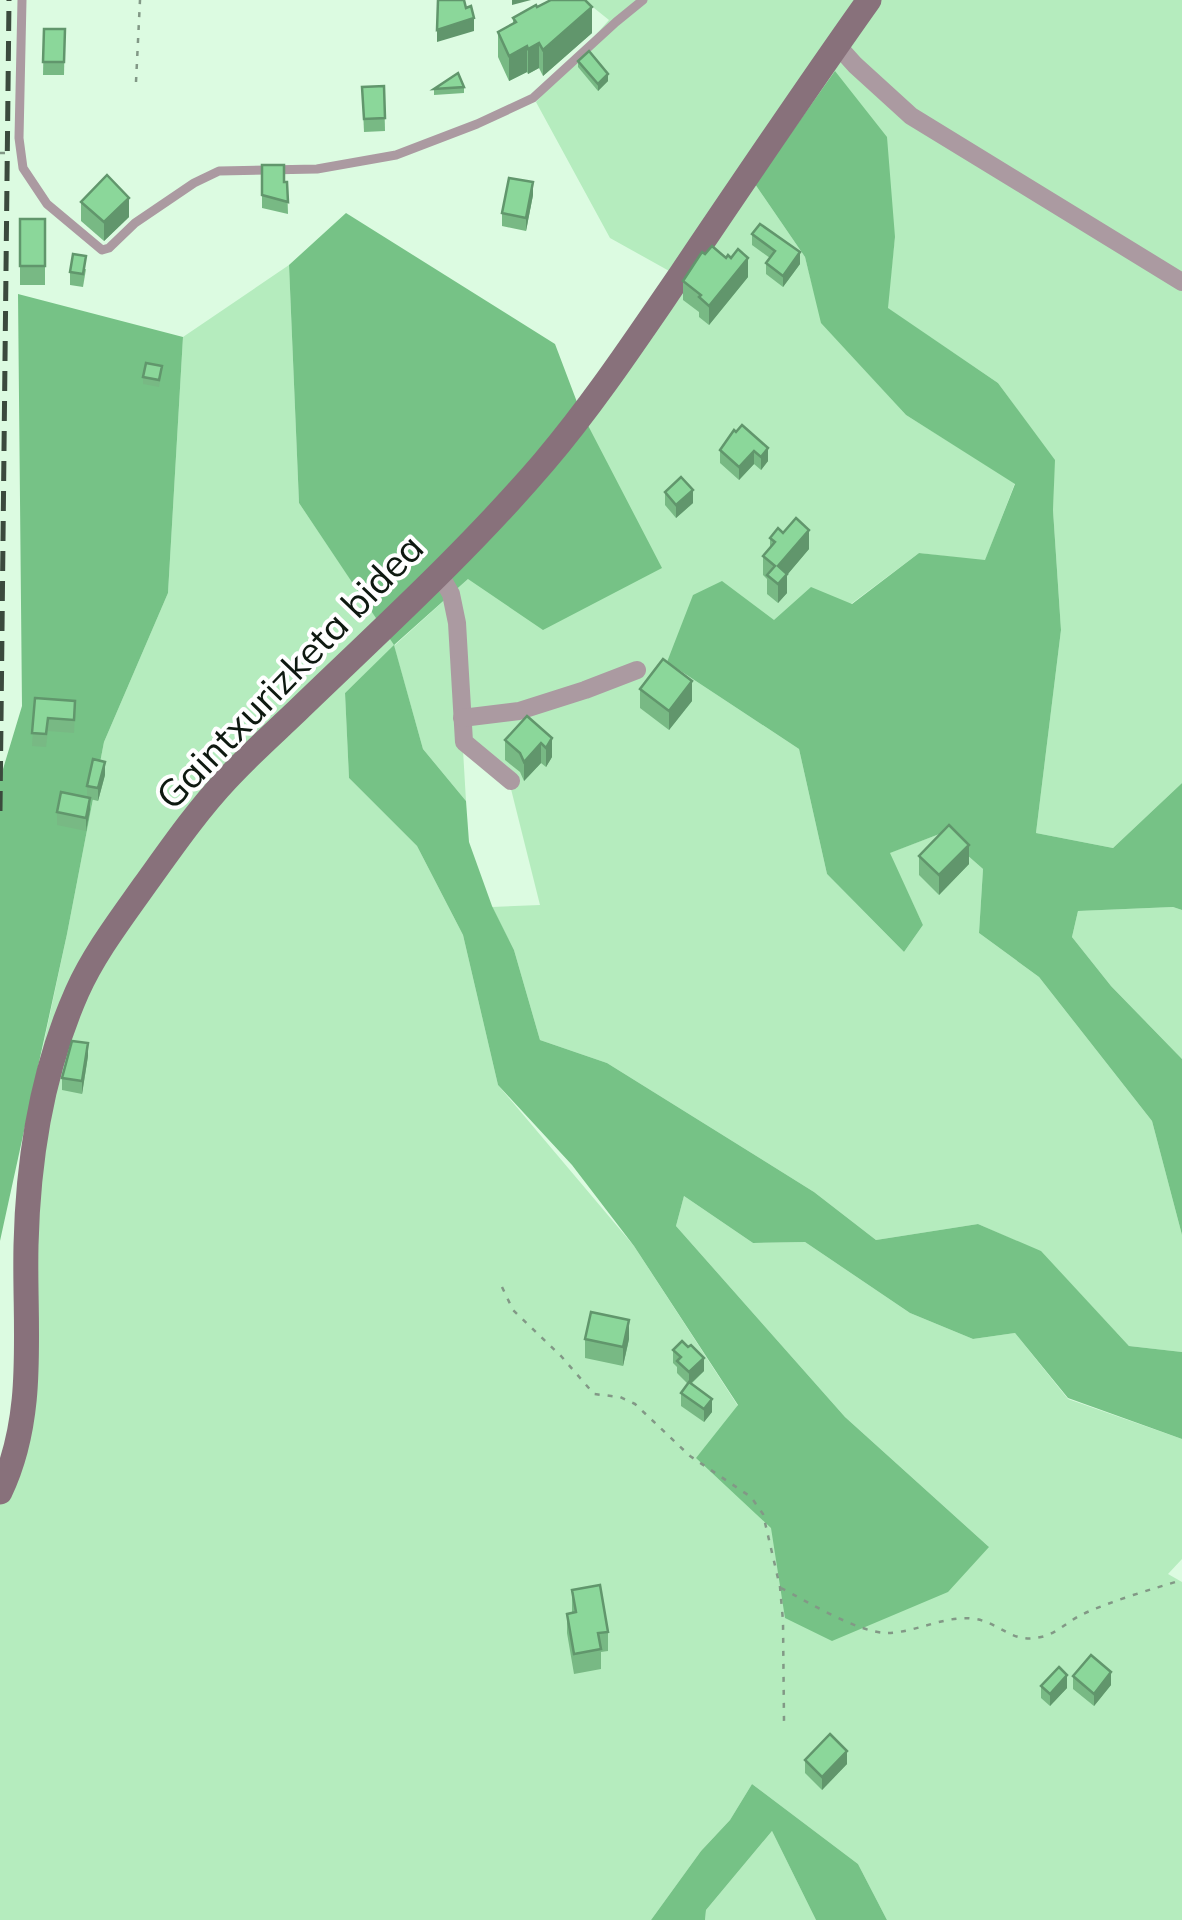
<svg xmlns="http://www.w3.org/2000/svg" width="1182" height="1920" viewBox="0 0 1182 1920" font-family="Mulish,sans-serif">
<rect width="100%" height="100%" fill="#dcfbe1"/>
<!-- green -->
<g fill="#b5ecbe">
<polygon points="584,0 1182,0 1182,783 1113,848 1036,833 1061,630 1053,510 1054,460 998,383 887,308 895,237 755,184 805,257 822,323 906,415 1015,483 985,561 919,553 851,604 774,621 667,662 799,749 827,874 904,952 923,925 889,853 942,833 983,869 979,933 1039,977 1152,1121 1182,1235 1182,1352 1129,1346 1041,1252 978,1224 876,1240 814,1192 607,1063 540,1040 514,950 492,907 540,905 511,789 463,750 466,801 423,749 394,646 345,693 349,778 417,846 463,935 498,1085 634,1246 738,1406 989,1547 845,1417 676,1226 684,1196 753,1243 805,1242 910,1313 973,1339 1015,1333 1068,1399 1182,1439 1182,1559 1168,1574 1182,1582 1182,1920 887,1920 858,1864 752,1784 730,1820 701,1851 651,1920 0,1920 0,1482 34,1284 22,1145 67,934 104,742 168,593 183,337 289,265 299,503 395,645 468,579 580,410 689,282 610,238 536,102 609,20"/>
<polygon points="1173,907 1182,910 1182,1059 1111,986 1072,937 1078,911"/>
<polygon points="772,1831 816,1920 705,1920 706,1910"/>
</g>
<!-- forest -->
<g fill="#76c286">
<polygon points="835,71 887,137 895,237 888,308 998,383 1055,460 1053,510 1061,630 1036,833 1113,848 1182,783 1182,910 1173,907 1078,911 1072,937 1111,986 1182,1059 1182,1235 1152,1121 1039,977 979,933 983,869 942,833 890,853 923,925 904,952 827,874 799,749 667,662 693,595 722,581 774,620 811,587 852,604 919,553 985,560 1015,484 906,415 821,323 805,257 755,184"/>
<polygon points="346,213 555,344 580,410 662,568 543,630 468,579 394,645 423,749 466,801 469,842 492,906 514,950 540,1040 607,1063 814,1192 876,1240 978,1224 1041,1251 1129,1346 1182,1352 1182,1439 1068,1398 1015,1333 973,1339 910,1313 805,1242 753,1243 684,1196 676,1226 845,1417 989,1547 948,1592 832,1641 785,1618 771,1528 696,1458 738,1405 634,1246 572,1165 498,1085 463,935 417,846 349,778 345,693 394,645 299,503 289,265"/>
<polygon points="18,294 183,337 168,593 104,742 67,934 0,1241 0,779 22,706"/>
<polygon points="752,1784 858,1864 887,1920 816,1920 772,1831 706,1910 705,1920 651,1920 701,1851 730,1820"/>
</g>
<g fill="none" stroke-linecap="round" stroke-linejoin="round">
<!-- path -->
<g stroke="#829886" stroke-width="2.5" stroke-dasharray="5 8" stroke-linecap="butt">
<polyline points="136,82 140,0"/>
<polyline points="0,153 9,153"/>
<polyline points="502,1287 513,1310 561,1356 594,1394 620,1397 635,1404 690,1456 751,1497 763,1514 780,1587 783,1621 784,1721"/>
<path d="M781 1588C808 1602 857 1632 886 1633 916 1633 946 1614 976 1619 1002 1624 1012 1644 1041 1637 1056 1634 1067 1622 1081 1615 1108 1602 1152 1589 1182 1580"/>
</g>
<!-- lane -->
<polyline stroke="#ab9aa1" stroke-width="9" points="22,0 19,138 23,168 47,204 102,250 109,248 135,223 194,183 219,171 317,169 396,155 477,124 533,98 616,22 643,0"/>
<!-- street -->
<g stroke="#ab9aa1" stroke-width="18">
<polyline points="837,45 855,65 911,116 1182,282"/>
<polyline points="439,573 451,594 457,623 464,742 511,781"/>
<polyline points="462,718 519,711 585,690 637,670"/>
</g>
<!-- secondary -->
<path stroke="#88717b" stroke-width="25" d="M0 1492C37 1415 24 1328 26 1245 28 1160 42 1071 77 992 94 954 120 920 144 886 170 850 196 812 227 779 249 755 274 733 297 711 381 630 468 551 544 462 594 403 637 338 681 274 743 182 805 90 869 0"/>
<!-- rail -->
<polyline stroke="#3b4a3d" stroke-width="5" stroke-dasharray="20 10" stroke-linecap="butt" points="0,811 9,0"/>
</g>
<!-- wall -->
<g fill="#78b984">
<polygon points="537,7 592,33 543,76 539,68 528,74 527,72 509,81 498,57 498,32 513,23 513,18"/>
<polygon points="44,29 65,29 64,75 43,75"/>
<polygon points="578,61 608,81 598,91 578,67"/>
<polygon points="384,86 385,131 364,132 362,87"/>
<polygon points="464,87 464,93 434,95 434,89"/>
<polygon points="262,165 284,182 287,182 288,214 262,208"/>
<polygon points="533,195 526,231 502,226 502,213"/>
<polygon points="81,202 129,217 104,241 81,221"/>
<rect x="20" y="219" width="25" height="66"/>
<polygon points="752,234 800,264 783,287 766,274 766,263 770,258 752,245"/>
<polygon points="86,269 83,287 70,285 70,272"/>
<polygon points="748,277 709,325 699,317 699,312 683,300 683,281"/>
<polygon points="162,372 159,387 143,384 143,377"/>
<polygon points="734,430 768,461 761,470 754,464 739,480 720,463 720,450"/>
<polygon points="665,492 693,503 676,518 665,505"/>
<polygon points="783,533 809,549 787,575 787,593 778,603 767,594 767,579 763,575 763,556 770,548 770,538"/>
<polygon points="640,689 692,701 669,730 640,708"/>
<polygon points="35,698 75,714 74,733 48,731 46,747 32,746"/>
<polygon points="527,716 552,757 546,767 541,763 524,781 520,772 505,760 505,740"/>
<polygon points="105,775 98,801 90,799 90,810 86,831 57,825 57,812 87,797 87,786"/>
<polygon points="919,856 969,864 939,895 919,875"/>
<polygon points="88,1056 82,1094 62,1090 62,1078"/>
<polygon points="585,1339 629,1339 623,1366 585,1358"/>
<polygon points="673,1350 704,1371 691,1384 712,1412 704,1422 681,1406 681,1393 688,1384 677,1373 677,1367 673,1363"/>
<polygon points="572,1590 608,1632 608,1651 601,1652 601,1669 574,1674 567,1633 567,1614 572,1613"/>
<polygon points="1073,1676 1111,1685 1094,1706 1073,1689"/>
<polygon points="1041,1686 1067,1688 1050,1706 1041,1698"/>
<polygon points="805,1760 847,1764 822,1790 805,1773"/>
</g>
<!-- shaded-wall -->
<g fill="#61966c">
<polygon points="512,0 531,0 512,5"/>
<polygon points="592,7 592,33 543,76 543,50"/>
<polygon points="474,18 474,31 437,42 437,30"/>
<polygon points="539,43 539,68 528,74 528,49"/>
<polygon points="527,46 527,72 509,81 509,56"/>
<polygon points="608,74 608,81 598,91 598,84"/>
<polygon points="533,182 533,195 526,231 526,218"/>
<polygon points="129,198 129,217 104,241 104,222"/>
<polygon points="800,252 800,264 783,287 783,276"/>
<polygon points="748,258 748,277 709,325 709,306"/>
<polygon points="768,448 768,461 761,470 761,457"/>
<polygon points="754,451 754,464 739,480 739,467"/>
<polygon points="693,490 693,503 676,518 676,505"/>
<polygon points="809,530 809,549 787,575 787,593 778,603 778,566"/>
<polygon points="692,681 692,701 669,730 669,711"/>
<polygon points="552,738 552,757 546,767 546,748"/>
<polygon points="541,743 541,763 524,781 524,762"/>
<polygon points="105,762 105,775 98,801 98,788"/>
<polygon points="90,798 90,810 86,831 86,818"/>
<polygon points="969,845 969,864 939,895 939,875"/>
<polygon points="88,1043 88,1056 82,1094 82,1081"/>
<polygon points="629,1320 629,1339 623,1366 623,1347"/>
<polygon points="704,1358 704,1371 689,1385 689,1372"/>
<polygon points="712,1399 712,1412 704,1422 704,1409"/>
<polygon points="1111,1672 1111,1685 1094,1706 1094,1694"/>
<polygon points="1067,1675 1067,1688 1050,1706 1050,1694"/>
<polygon points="847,1751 847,1764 822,1790 822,1777"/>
</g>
<!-- building -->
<g fill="#8bd79a" stroke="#61966c" stroke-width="2.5">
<polygon points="438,0 464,0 466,8 471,6 474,18 437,30"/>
<polygon points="551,0 585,0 592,7 543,50 539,43 528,49 527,46 509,56 498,32 516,22 513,18 536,5 537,7"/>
<polygon points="44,29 65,29 64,62 43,62"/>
<polygon points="589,51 608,74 598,84 578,61"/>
<polygon points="458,73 464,87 434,89"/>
<polygon points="384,86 385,118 364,119 362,87"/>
<polygon points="262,165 284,165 284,182 287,182 288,202 262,195"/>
<polygon points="107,175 129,198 104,222 81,202"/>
<polygon points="509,178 533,182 526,218 502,213"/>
<rect x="20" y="219" width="25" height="47"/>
<polygon points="760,224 800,252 783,276 766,263 775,251 752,234"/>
<polygon points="712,246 726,258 728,255 731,258 738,249 748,258 709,306 699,297 701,295 683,281 702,252 705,254"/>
<polygon points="73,254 86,256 83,274 70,272"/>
<polygon points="146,363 162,366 159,380 143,377"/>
<polygon points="742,425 768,448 761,457 754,451 739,467 720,450 734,430 736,432"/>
<polygon points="681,477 693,490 676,505 665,492"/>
<polygon points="796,518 809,530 778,566 787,574 778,584 767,575 775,566 763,556 775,542 770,538 778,528 783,533"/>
<polygon points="663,659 692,681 669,711 640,689"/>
<polygon points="35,698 75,701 74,720 48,718 46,734 32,733"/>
<polygon points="527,716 552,738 546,748 541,743 524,762 520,753 505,740"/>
<polygon points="93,759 105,762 98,788 87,786"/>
<polygon points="61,792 90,798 86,818 57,812"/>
<polygon points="949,825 969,845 939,875 919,856"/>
<polygon points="72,1041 88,1043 82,1081 62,1078"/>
<polygon points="591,1312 629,1320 623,1347 585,1339"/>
<polygon points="682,1341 688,1347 691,1345 704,1358 689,1372 677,1361 681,1357 673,1350"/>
<polygon points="689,1382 712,1399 704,1409 681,1393"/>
<polygon points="600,1585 608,1632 598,1633 601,1649 574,1654 567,1614 576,1612 572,1590"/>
<polygon points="1091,1655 1111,1672 1094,1694 1073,1676"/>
<polygon points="1059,1667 1067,1675 1050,1694 1041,1686"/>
<polygon points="830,1734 847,1751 822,1777 805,1760"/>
</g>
<g text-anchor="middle" stroke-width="8" stroke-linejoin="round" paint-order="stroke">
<!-- street labels -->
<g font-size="38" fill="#0e1910" stroke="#fff">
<text transform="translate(290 672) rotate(-46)" y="13">Gaintxurizketa bidea</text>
</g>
</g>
</svg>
